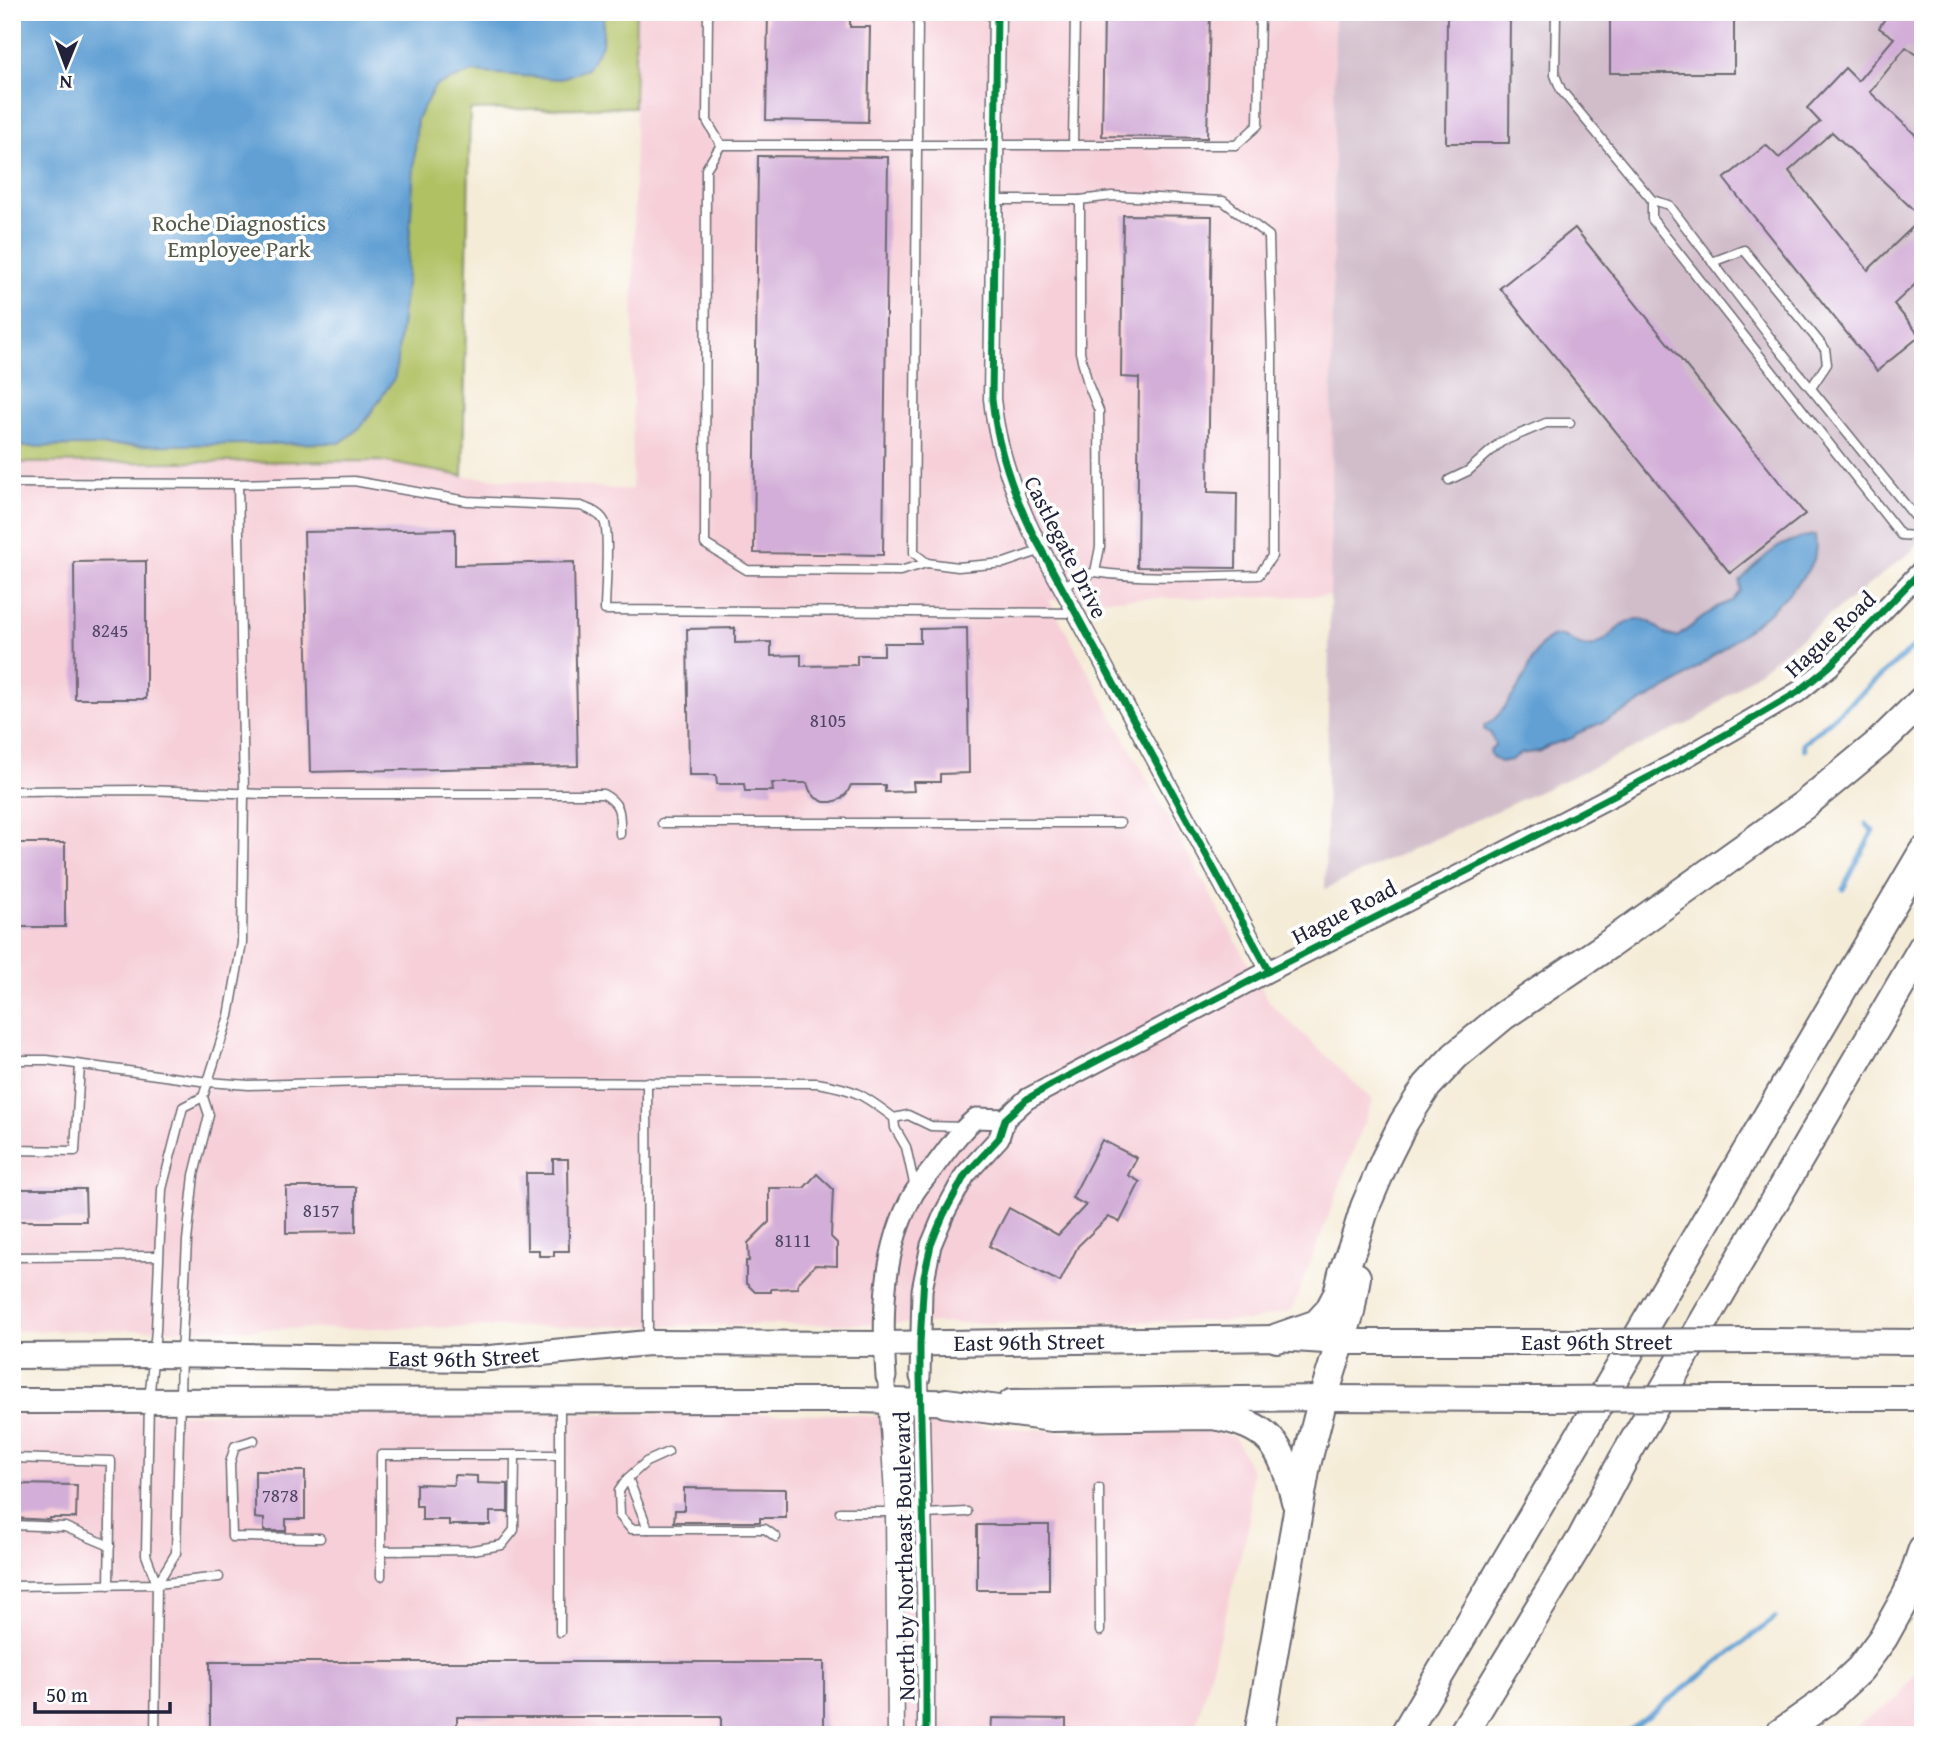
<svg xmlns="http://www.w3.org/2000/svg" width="1935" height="1747" viewBox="0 0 1935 1747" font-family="'Gentium Book Plus',serif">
<rect width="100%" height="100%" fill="#fff"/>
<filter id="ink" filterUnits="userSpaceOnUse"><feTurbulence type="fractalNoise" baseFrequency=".0143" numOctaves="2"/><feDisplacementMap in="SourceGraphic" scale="14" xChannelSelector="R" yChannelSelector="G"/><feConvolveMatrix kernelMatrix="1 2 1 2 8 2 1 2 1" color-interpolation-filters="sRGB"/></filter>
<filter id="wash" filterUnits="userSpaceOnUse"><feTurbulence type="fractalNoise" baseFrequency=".00686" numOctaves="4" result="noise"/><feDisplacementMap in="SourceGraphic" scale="28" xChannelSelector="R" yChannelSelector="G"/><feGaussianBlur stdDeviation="1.57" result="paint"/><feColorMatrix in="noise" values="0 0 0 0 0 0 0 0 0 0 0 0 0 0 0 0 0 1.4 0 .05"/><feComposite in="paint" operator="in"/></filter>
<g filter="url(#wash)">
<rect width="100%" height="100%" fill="#f5ecd8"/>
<!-- built -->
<g fill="#f6cfd8">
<polygon points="636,12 1335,12 1330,596 1049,600 1270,1003 1373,1100 1292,1310 1251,1321 12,1331 12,463 380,461 463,476 632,490"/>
<polygon points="12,1413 848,1414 994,1427 1106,1434 1201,1431 1234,1436 1252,1471 1249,1524 1194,1735 12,1735"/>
<polygon points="1923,1658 1923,1735 1842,1735 1898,1698"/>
</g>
<!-- industrial -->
<polygon fill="#d1bdca" points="1335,12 1923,12 1923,535 1912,551 1696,720 1325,889 1330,596"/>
<!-- green -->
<polygon fill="#b0c164" stroke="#697250" stroke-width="2" points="12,12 636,12 634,107 470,110 463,476 380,461 12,463"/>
<!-- water -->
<g fill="#62a0d4" stroke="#426188" stroke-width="2">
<polygon points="12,12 604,12 602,45 587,69 559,79 473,72 435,86 417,119 407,277 395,377 362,426 340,443 12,447"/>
<path d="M1815 535 1816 546 1814 560 1806 573 1789 593 1766 615 1728 645 1677 683 1618 715 1576 734 1573 738 1550 745 1541 751 1520 754 1511 760 1500 762 1492 757 1490 751 1495 745 1491 734 1484 729 1485 725C1498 721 1518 689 1525 676 1532 661 1536 645 1552 637 1567 630 1577 651 1593 646 1610 641 1619 620 1639 619 1655 619 1661 637 1677 637L1717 607 1732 601 1740 591V581C1764 556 1779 540 1815 535Z"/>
</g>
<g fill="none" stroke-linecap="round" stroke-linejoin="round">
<!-- stream -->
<g stroke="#62a0d4" stroke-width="5">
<polyline points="1805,750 1803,744 1923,639"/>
<polyline points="1843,889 1873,831 1866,824"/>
<polyline points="1624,1735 1775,1618"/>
</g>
</g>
<g id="blocks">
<!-- building -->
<g fill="#d3aed8" fill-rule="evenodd">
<polygon points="768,12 850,12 850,27 870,27 868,122 766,120"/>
<polygon points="1104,12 1210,12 1207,138 1102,136"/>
<polygon points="1447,12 1510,12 1509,143 1446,143"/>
<rect x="1610" y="12" width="124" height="61"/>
<path d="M1889 12H1923V59L1906 47 1870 92 1923 142V277L1894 304 1920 336 1877 371 1724 179 1766 145 1779 158 1820 122 1807 108 1845 68 1858 81 1894 38 1879 28ZM1832 132 1922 218 1868 270 1789 171Z"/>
<polygon points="758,156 888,157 883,555 754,553"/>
<polygon points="1123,215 1212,216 1208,492 1237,493 1236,568 1137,567 1139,378 1121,377"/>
<polygon points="1575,228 1805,514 1730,573 1500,288"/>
<polygon points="455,529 455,565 574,562 578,766 310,772 304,532"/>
<polygon points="146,561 146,699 75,699 74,562"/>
<polygon points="735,628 735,643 771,642 771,656 801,655 801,666 857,665 857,655 884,655 884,643 920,643 920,629 967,628 969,773 940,774 940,782 913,782 914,791 885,792 885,785 851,785 847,793 841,799 832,802 824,802 816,798 810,791 807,783 772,783 773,791 745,791 744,784 717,784 716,775 689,775 687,629"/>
<rect x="13" y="843" width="52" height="84"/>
<polygon points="1102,1140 1137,1158 1128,1175 1140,1182 1120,1222 1108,1217 1078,1246 1060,1282 989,1246 1009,1208 1058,1235 1086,1205 1072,1198"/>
<polygon points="553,1159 568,1159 569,1251 554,1251 554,1256 539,1256 539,1250 527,1250 526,1173 553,1173"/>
<polygon points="817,1174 833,1189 831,1237 837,1243 837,1266 815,1265 798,1283 798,1288 771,1289 771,1292 755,1292 746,1283 746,1261 749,1261 748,1243 769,1222 769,1188 804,1188"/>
<polygon points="286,1187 356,1187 356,1232 286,1233"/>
<polygon points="12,1189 85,1189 86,1221 12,1221"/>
<polygon points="255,1471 305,1471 305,1519 286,1519 286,1531 264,1531 264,1519 255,1518"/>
<polygon points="454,1475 477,1476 477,1483 508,1484 508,1512 490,1512 490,1525 449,1525 449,1520 422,1520 422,1506 416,1506 416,1484 454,1485"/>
<polygon points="12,1484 77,1485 76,1518 50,1518 50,1520 12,1518"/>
<polygon points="684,1488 786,1489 786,1518 760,1518 760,1522 674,1522 675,1510 684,1510"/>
<rect x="977" y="1525" width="72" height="65"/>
<polygon points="210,1662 824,1662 824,1734 721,1734 721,1717 457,1717 457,1733 210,1733"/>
<polygon points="992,1718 1066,1719 1066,1735 991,1735"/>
</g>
</g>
</g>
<g filter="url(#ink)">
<use href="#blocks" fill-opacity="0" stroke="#6c6972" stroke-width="2"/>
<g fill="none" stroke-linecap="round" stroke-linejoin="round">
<!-- service casing -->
<g stroke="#6c6972" stroke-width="11">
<g id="service">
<polyline points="708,12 707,121 721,145 1236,145 1258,125 1260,12"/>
<polyline points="918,12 914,553 927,563 958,567 1004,563 1042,550"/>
<polyline points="1556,12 1555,75 1561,90 1652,200 1669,205 1778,348 1917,519 1916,536 1923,543"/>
<polyline points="721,145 706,169 705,544 747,570 900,571 927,563"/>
<polyline points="1073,145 1075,12"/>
<polyline points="995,200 1080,200"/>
<polyline points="1652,200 1652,219 1901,535 1916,536"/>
<polyline points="1712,262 1744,250 1825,349 1827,364 1811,388"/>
<polyline points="1449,480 1468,471 1501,442 1546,423 1570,423"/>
<path d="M12 483 238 484 354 481 467 501 581 506C589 509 600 513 604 521 610 532 605 594 605 610L1076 613"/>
<path d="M1062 586 1095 572 1100 547 1099 411 1088 384 1080 352V200L1112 196 1223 201 1269 236 1272 353V556L1259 575C1205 576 1149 580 1095 572"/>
<path d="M12 791 144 790 263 794H603C622 804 620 814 620 834"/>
<polyline points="662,823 1120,823"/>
<path d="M12 1060H47L208 1082 249 1085 367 1082 817 1083C855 1089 864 1095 894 1118L895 1128 906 1147 915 1188"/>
<polyline points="647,1082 648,1341"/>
<polyline points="894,1118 908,1115 931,1126 962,1127"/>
<polyline points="12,1150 75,1151 80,1065"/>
<polyline points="12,1257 158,1256"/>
<polyline points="254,1440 235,1446 230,1463 232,1537 320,1538"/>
<polyline points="668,1452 646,1462 628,1478 648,1529 765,1529 776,1537"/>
<polyline points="12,1458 111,1461 109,1585"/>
<polyline points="628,1478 619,1491 620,1516 631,1529 648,1529"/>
<polyline points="1099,1488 1100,1631"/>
<polyline points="840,1512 894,1512"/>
<polyline points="924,1514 967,1512"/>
<polyline points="12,1525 65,1527 110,1546"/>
<polyline points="381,1551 472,1550 502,1545 514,1530 515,1455"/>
<polyline points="381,1576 381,1455 559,1455"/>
<polyline points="157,1584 176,1553 181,1356 187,1241 194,1175 209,1115 203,1097 229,1016 242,943 244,793 238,484"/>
<polyline points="12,1586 157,1584 219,1577"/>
<polyline points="560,1632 560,1404"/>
<polyline points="155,1735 157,1584 146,1555 149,1401 156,1330 162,1189 183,1107 203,1097"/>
</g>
</g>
<!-- minor casing -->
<g stroke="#6c6972" stroke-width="19">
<g id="minor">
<path d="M997 12 992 399C997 446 1012 490 1032 532L1269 971"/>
<polyline points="886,1377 894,1512 896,1735"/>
<polyline points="920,1377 926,1631 926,1735"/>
</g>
</g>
<!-- tertiary casing -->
<g stroke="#6c6972" stroke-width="23">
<g id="tertiary">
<path d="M886 1377C882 1315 882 1249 914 1193 921 1182 930 1173 937 1163 950 1146 960 1131 976 1118L1005 1119"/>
<polyline points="920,1377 922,1290 931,1245 944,1214 965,1175 999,1138 1005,1119 1027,1099 1269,971 1485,862 1672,765 1735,729 1798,692 1830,666 1923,569"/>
</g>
</g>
<!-- primary casing -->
<g stroke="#6c6972" stroke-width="28">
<g id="primary">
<polyline points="1758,1341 1923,1342"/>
<path id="s1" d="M12 1356 154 1355 479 1359 648 1343 884 1344 1277 1338 1342 1342H1569"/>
<polyline points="1723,1398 1923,1398"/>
<polyline points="12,1401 858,1400 964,1403"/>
<polyline points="1011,1402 1323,1398 1535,1399"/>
</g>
</g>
<!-- motorway casing -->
<g stroke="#6c6972" stroke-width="32">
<g id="motorway">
<polyline points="1277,1338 1317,1324 1329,1311 1338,1294 1343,1273 1354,1243 1365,1207 1385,1160 1404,1122 1427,1086 1455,1056 1503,1016 1608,945 1804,805 1879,743 1923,700"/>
<path d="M946 1403 1052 1417 1212 1415C1271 1425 1282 1445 1296 1501"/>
<polyline points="1259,1735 1306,1465 1323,1398 1350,1312 1356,1277"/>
<polyline points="1404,1735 1923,852"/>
<polyline points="1462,1735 1582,1538 1623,1460 1923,947"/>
<polyline points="1778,1735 1826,1701 1860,1669 1883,1638 1908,1593 1923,1549"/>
</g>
</g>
<!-- service -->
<use href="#service" stroke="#fff" stroke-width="8"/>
<!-- minor -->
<use href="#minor" stroke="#fff" stroke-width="16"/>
<!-- tertiary -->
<use href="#tertiary" stroke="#fff" stroke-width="19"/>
<!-- primary -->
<use href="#primary" stroke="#fff" stroke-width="24"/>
<!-- motorway -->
<use href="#motorway" stroke="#fff" stroke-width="28"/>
<!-- primary-bridge casing -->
<g stroke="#6c6972" stroke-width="28" stroke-linecap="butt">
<g id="primary-bridge">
<polyline points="1569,1342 1758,1341"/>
<polyline points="1535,1399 1723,1398"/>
</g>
</g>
<!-- primary-bridge -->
<use href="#primary-bridge" stroke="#fff" stroke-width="24"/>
<!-- cycleway casing -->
<g stroke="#fff" stroke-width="11">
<g id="cycleway">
<path d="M997 12 992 399C997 446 1012 490 1032 532L1269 971"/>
<polyline points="926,1735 926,1631 920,1377 920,1343 924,1276 931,1245 937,1230 944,1214 965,1175 999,1138 1005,1119 1027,1099 1051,1085 1269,971 1485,862 1672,765 1735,729 1798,692 1830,666 1923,569"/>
</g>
</g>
<!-- cycleway -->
<use href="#cycleway" stroke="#00873e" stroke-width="7"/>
</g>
</g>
<g text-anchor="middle" stroke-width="7" stroke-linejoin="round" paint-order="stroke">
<!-- number labels -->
<g font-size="19" fill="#4e4562">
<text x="110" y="637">8245</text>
<text x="828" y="727">8105</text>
<text x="321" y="1217">8157</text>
<text x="793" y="1247">8111</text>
<text x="280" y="1502">7878</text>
</g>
<!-- park labels -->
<g font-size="23" fill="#545a49" stroke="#fff">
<text x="239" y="231">Roche Diagnostics<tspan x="239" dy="26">Employee Park</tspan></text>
</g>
<!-- street labels -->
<g font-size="23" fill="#22223b" stroke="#fff">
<text transform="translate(1066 547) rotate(63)" y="8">Castlegate Drive</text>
<text transform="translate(1830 634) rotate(-43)" y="8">Hague Road</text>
<text transform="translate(1344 912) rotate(-27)" y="8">Hague Road</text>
<text dy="8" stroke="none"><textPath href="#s1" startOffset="1018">East 96th Street</textPath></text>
<text x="1597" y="1350">East 96th Street</text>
<text dy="8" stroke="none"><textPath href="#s1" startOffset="452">East 96th Street</textPath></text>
<text transform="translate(904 1556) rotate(-91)" y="8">North by Northeast Boulevard</text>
</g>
</g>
<!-- margin -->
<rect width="1935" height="1747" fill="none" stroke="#fff" stroke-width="42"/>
<!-- north arrow -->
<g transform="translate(66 66) rotate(181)" stroke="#ffffff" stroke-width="5" paint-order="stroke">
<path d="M0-5L12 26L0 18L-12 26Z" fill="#22223b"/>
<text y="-10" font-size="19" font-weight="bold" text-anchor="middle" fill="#22223b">N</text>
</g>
<!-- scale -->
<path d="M35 1702v10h135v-10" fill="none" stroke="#22223b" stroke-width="3.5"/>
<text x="46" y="1702" font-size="21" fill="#22223b" stroke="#ffffff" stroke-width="5" paint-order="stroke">50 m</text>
</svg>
